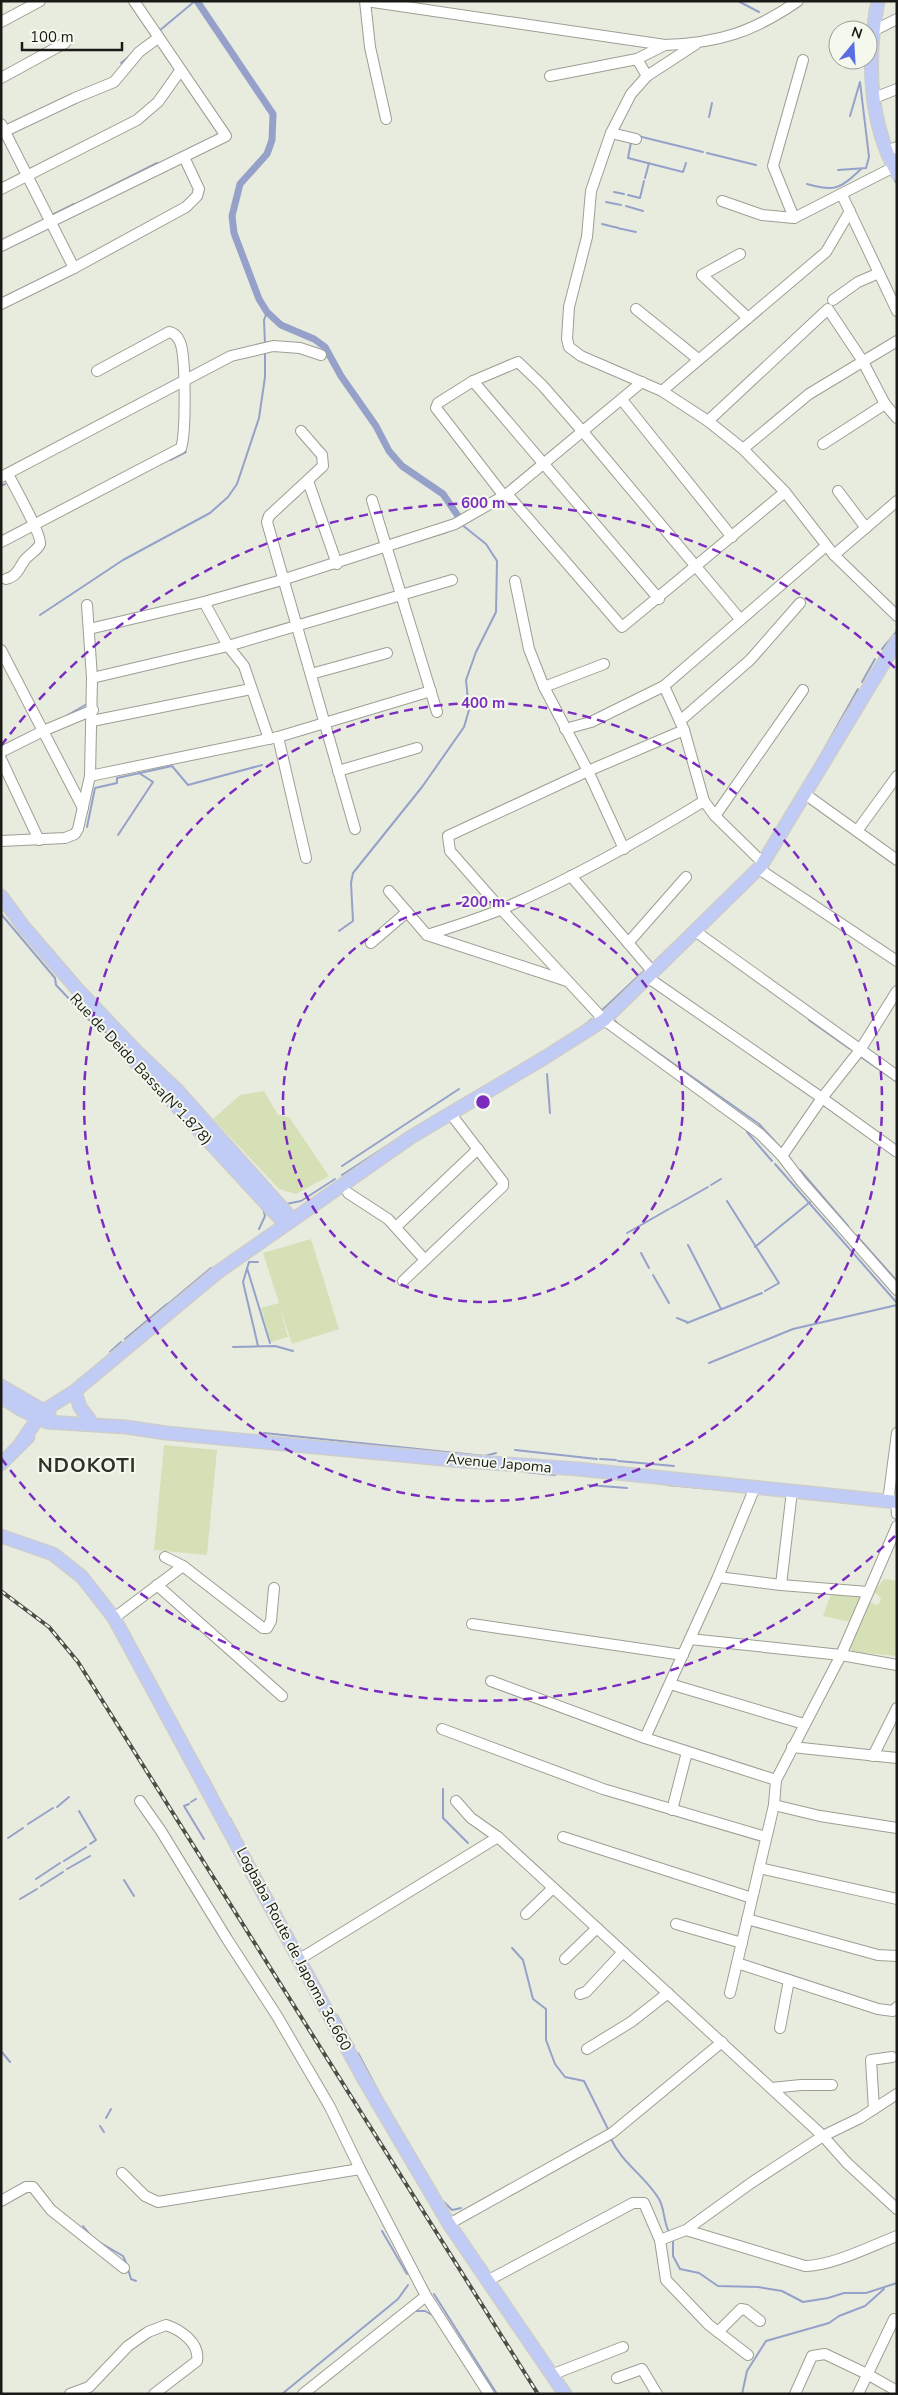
<svg xmlns="http://www.w3.org/2000/svg" width="898" height="2395" viewBox="0 0 898 2395" font-family="'Nunito Sans',sans-serif">
<rect width="100%" height="100%" fill="#e8ecdf"/>
<!-- green -->
<g fill="#d5e0b7">
<polygon points="264,1091 278,1115 289,1117 329,1176 296,1194 279,1189 213,1119 240,1095"/>
<polygon points="311,1239 339,1329 292,1344 280,1308 288,1337 271,1342 261,1308 279,1303 263,1253"/>
<polygon points="164,1445 217,1450 207,1555 154,1550"/>
<polygon points="884,1579 897,1581 897,1656 853,1652 850,1647 870,1602 876,1605 879,1604 881,1598 874,1592"/>
<polygon points="831,1594 861,1597 852,1620 846,1621 823,1616"/>
</g>
<g fill="none" stroke-linecap="round" stroke-linejoin="round">
<!-- stream -->
<g stroke="#96a1ca" stroke-width="2">
<polyline points="738,1 759,12"/>
<polyline points="868,27 870,8"/>
<polyline points="159,31 195,1"/>
<polyline points="865,60 866,76"/>
<polyline points="121,63 131,55"/>
<polyline points="709,117 712,103"/>
<polyline points="638,136 703,152"/>
<polyline points="631,142 628,158 683,172 686,163"/>
<polyline points="707,153 756,165"/>
<polyline points="838,170 866,168 869,157 860,82 850,116"/>
<polyline points="893,177 897,184"/>
<polyline points="645,178 649,163"/>
<path d="M807 184C835 192 840 189 861 169"/>
<polyline points="614,192 624,194"/>
<polyline points="628,195 640,198 644,181"/>
<polyline points="606,202 621,205"/>
<polyline points="78,203 157,163"/>
<polyline points="626,206 643,211"/>
<polyline points="52,215 74,204"/>
<polyline points="602,224 614,227"/>
<polyline points="615,227 621,229"/>
<polyline points="622,229 636,232"/>
<polyline points="265,344 264,320 267,312"/>
<polyline points="170,460 186,452"/>
<polyline points="1,486 5,484"/>
<polyline points="263,525 267,539"/>
<polyline points="418,541 447,532"/>
<polyline points="40,615 123,560 210,513 228,497 237,484 259,418 265,377 265,351"/>
<polyline points="882,649 897,631"/>
<polyline points="862,682 875,659"/>
<polyline points="66,716 87,704"/>
<polyline points="818,760 858,689"/>
<polyline points="87,827 95,788 117,783 117,778 172,766 188,785 262,765"/>
<polyline points="118,835 153,782 139,773"/>
<polyline points="1,914 55,978 56,985 90,1021 95,1021 128,1055"/>
<polyline points="339,931 353,921 351,883 353,873 422,787 464,727 469,710 466,680 476,652 496,612 497,561 486,544 461,524"/>
<polyline points="652,964 667,950"/>
<polyline points="600,1012 646,969"/>
<polyline points="613,1019 617,1023"/>
<polyline points="809,1020 850,1049"/>
<polyline points="582,1027 592,1019"/>
<polyline points="630,1033 759,1124 780,1147"/>
<polyline points="861,1057 897,1082"/>
<polyline points="547,1074 550,1113"/>
<polyline points="416,1127 461,1100"/>
<polyline points="747,1132 772,1161"/>
<polyline points="775,1164 897,1303"/>
<polyline points="342,1166 459,1089"/>
<polyline points="800,1174 800,1170 848,1226"/>
<polyline points="342,1175 405,1134"/>
<polyline points="711,1185 721,1179"/>
<polyline points="727,1201 779,1283 765,1291"/>
<polyline points="286,1204 301,1201 335,1179"/>
<polyline points="671,1208 708,1187"/>
<polyline points="259,1229 265,1216 263,1208"/>
<polyline points="627,1233 669,1209"/>
<polyline points="856,1235 897,1281"/>
<polyline points="688,1245 721,1309"/>
<polyline points="755,1247 810,1202"/>
<polyline points="641,1253 649,1268"/>
<polyline points="247,1268 270,1343"/>
<polyline points="653,1275 669,1303"/>
<polyline points="168,1304 211,1268"/>
<polyline points="677,1318 687,1322"/>
<polyline points="687,1323 762,1293"/>
<polyline points="125,1339 167,1304"/>
<polyline points="258,1346 243,1282 249,1262 258,1262"/>
<polyline points="233,1347 275,1346 293,1351"/>
<polyline points="110,1352 121,1342"/>
<polyline points="709,1363 793,1329 897,1305"/>
<polyline points="264,1433 485,1456 496,1453"/>
<polyline points="515,1450 597,1459"/>
<polyline points="600,1459 616,1460"/>
<polyline points="618,1461 674,1466"/>
<polyline points="525,1472 555,1475"/>
<polyline points="588,1485 627,1488"/>
<polyline points="667,1485 723,1490"/>
<polyline points="184,1735 189,1744"/>
<polyline points="207,1776 217,1795"/>
<polyline points="443,1789 443,1818 468,1843"/>
<polyline points="191,1802 196,1799"/>
<polyline points="189,1804 184,1806 204,1839"/>
<polyline points="57,1807 69,1797"/>
<polyline points="79,1811 96,1840 90,1844"/>
<polyline points="230,1818 235,1828"/>
<polyline points="28,1824 53,1808"/>
<polyline points="236,1829 239,1835"/>
<polyline points="8,1838 23,1828"/>
<polyline points="241,1839 244,1845"/>
<polyline points="64,1861 86,1847"/>
<polyline points="67,1869 90,1856"/>
<polyline points="36,1879 60,1863"/>
<polyline points="124,1880 134,1896"/>
<polyline points="41,1886 63,1872"/>
<polyline points="20,1899 37,1889"/>
<polyline points="285,1946 294,1961"/>
<polyline points="512,1948 523,1960 533,1999 546,2009 546,2040 555,2064 565,2077 584,2081 608,2129"/>
<polyline points="337,2015 354,2047"/>
<polyline points="1,2051 10,2062"/>
<polyline points="358,2053 385,2104"/>
<polyline points="106,2118 111,2109"/>
<polyline points="100,2126 104,2132"/>
<path d="M611 2139C622 2163 646 2177 659 2199 665 2210 663 2220 669 2232"/>
<polyline points="443,2201 452,2210 461,2208"/>
<polyline points="83,2226 91,2236"/>
<polyline points="382,2231 407,2274"/>
<polyline points="673,2238 673,2256 680,2269 699,2273 718,2286 758,2287 782,2291 803,2302 828,2298 844,2293 866,2293 897,2283"/>
<polyline points="99,2242 123,2256 127,2265"/>
<polyline points="128,2269 131,2279 136,2281"/>
<polyline points="434,2294 497,2394"/>
<polyline points="415,2311 425,2311 434,2316"/>
<polyline points="282,2394 398,2299 408,2285"/>
<polyline points="742,2394 747,2371 766,2341 829,2323 839,2316 865,2306 884,2289"/>
</g>
<!-- canal -->
<polyline stroke="#96a1ca" stroke-width="7" points="197,1 273,114 272,140 267,154 240,184 232,216 234,233 259,299 267,312 281,325 314,339 325,347 341,376 376,426 389,451 402,466 443,494 458,516"/>
<!-- minor casing -->
<g stroke="#9c9f94" stroke-width="12">
<g id="minor">
<polyline points="365,1 370,47 386,119"/>
<path d="M366 1 665 45C719 43 753 32 798 1"/>
<polyline points="1,22 40,1"/>
<polyline points="873,31 897,19"/>
<polyline points="696,44 647,76 631,94 611,133 591,191 587,237 569,307 567,339 569,347 581,356 662,391 708,421 743,449 785,492 834,555 897,616"/>
<polyline points="637,59 647,76"/>
<polyline points="550,76 637,59 665,45"/>
<polyline points="1,78 65,43"/>
<polyline points="874,98 897,89"/>
<polyline points="1,124 74,268"/>
<polyline points="1,133 75,98 114,82 139,52 158,38"/>
<polyline points="611,133 636,139"/>
<polyline points="887,151 897,147"/>
<polyline points="1,189 137,120 158,102 180,71"/>
<polyline points="842,195 897,311"/>
<polyline points="722,201 762,215 794,218 894,167"/>
<polyline points="794,218 773,166 803,60"/>
<polyline points="1,246 226,136 134,1"/>
<polyline points="740,254 702,275 748,318"/>
<polyline points="833,300 858,282 879,273"/>
<polyline points="1,304 74,268 186,207 197,196 199,189 184,157"/>
<polyline points="636,309 698,359"/>
<polyline points="473,381 659,599"/>
<polyline points="662,391 826,252 850,211"/>
<polyline points="622,400 732,537"/>
<polyline points="708,421 828,309 862,360 885,404 897,418"/>
<polyline points="301,431 322,455 323,466 269,516 267,522 355,829"/>
<polyline points="823,444 885,404"/>
<polyline points="743,449 809,394 897,341"/>
<polyline points="1,477 231,356 273,346 300,348 321,355"/>
<polyline points="308,481 337,564"/>
<polyline points="838,491 866,528"/>
<polyline points="507,494 622,627 785,492"/>
<polyline points="504,496 436,408 438,403 473,381 518,362 542,385 584,433 740,619"/>
<polyline points="372,500 437,712"/>
<path d="M1 542 181 448C186 434 186 356 180 342 178 337 174 333 169 332L97 371"/>
<polyline points="834,555 897,501"/>
<path d="M6 579C17 576 18 570 24 561 28 555 38 550 40 544 42 535 13 484 8 474"/>
<polyline points="515,581 529,649 544,687 588,771 448,836 450,851 501,909 604,1020 760,1134 782,1156 801,1181 897,1290"/>
<polyline points="204,602 228,646 244,666 269,739"/>
<polyline points="89,629 204,602 282,580 455,524 507,494 642,382"/>
<polyline points="1,650 83,808"/>
<polyline points="311,674 387,653"/>
<polyline points="92,678 228,646 452,580"/>
<polyline points="664,686 684,730 704,801"/>
<polyline points="544,687 604,664"/>
<polyline points="92,721 251,689"/>
<polyline points="680,721 750,660 800,603"/>
<polyline points="565,729 591,722 664,686 826,546"/>
<polyline points="278,737 306,858"/>
<polyline points="1,752 43,731 93,710"/>
<polyline points="1,759 39,840"/>
<polyline points="338,771 417,748"/>
<polyline points="90,776 278,737 431,691"/>
<polyline points="805,794 897,860"/>
<polyline points="715,816 803,690"/>
<polyline points="857,831 897,776"/>
<polyline points="1,841 65,838 75,834 78,829 90,776 92,678 87,605"/>
<polyline points="624,849 588,771 684,730"/>
<polyline points="759,869 897,961"/>
<polyline points="571,876 652,971"/>
<polyline points="389,891 427,935 567,981"/>
<polyline points="695,931 897,1076"/>
<path d="M427 935C452 927 478 919 502 909 573 878 639 841 704 801L715 816 763 863"/>
<polyline points="371,943 407,912"/>
<polyline points="628,943 686,877"/>
<polyline points="647,977 822,1098 897,1152"/>
<polyline points="782,1156 822,1098 860,1050 897,991"/>
<polyline points="348,1193 388,1219 425,1260"/>
<polyline points="396,1227 478,1149"/>
<polyline points="403,1281 503,1186 503,1182 450,1113"/>
<polyline points="888,1502 897,1433"/>
<polyline points="896,1502 897,1514"/>
<polyline points="165,1557 183,1566 263,1628 267,1628 271,1621 274,1588"/>
<polyline points="718,1577 781,1585 868,1592"/>
<polyline points="157,1585 282,1696"/>
<polyline points="781,1585 792,1491"/>
<polyline points="114,1618 183,1566"/>
<polyline points="472,1624 683,1655"/>
<polyline points="690,1639 841,1655 897,1665"/>
<polyline points="491,1681 645,1738 776,1780"/>
<polyline points="670,1684 804,1724"/>
<polyline points="442,1729 603,1789 766,1837"/>
<polyline points="645,1738 718,1577 755,1487"/>
<polyline points="792,1747 897,1758"/>
<polyline points="873,1756 897,1708"/>
<polyline points="140,1801 161,1831 227,1939 277,2016 330,2107 360,2169 426,2296 489,2394"/>
<polyline points="456,1801 471,1818 498,1837"/>
<polyline points="774,1805 820,1816 897,1828"/>
<polyline points="672,1810 687,1752"/>
<polyline points="563,1837 752,1898"/>
<polyline points="759,1868 897,1899"/>
<polyline points="526,1914 553,1888"/>
<polyline points="747,1919 878,1955 897,1956"/>
<polyline points="676,1924 742,1943"/>
<polyline points="565,1959 597,1928"/>
<polyline points="298,1960 498,1837 823,2136 847,2163 897,2209"/>
<polyline points="737,1963 878,2009 893,2011 897,2007"/>
<polyline points="730,1993 774,1805 776,1780 841,1655 897,1526"/>
<polyline points="580,1994 586,1992 623,1952"/>
<polyline points="780,2028 789,1980"/>
<polyline points="587,2049 631,2022 668,1993"/>
<polyline points="771,2088 801,2085 832,2085"/>
<polyline points="874,2109 871,2060 892,2057"/>
<polyline points="122,2173 145,2196 158,2202 360,2169"/>
<polyline points="1,2201 26,2187 33,2187 51,2210 124,2268"/>
<polyline points="449,2224 612,2133 722,2042"/>
<path d="M686 2230 805 2266C832 2266 871 2246 897 2236"/>
<polyline points="660,2240 686,2230 751,2183 823,2136 860,2118 897,2094"/>
<polyline points="487,2281 633,2203 644,2203 660,2240 666,2280 709,2325 748,2355"/>
<polyline points="718,2332 741,2309 746,2310 760,2321"/>
<polyline points="551,2375 623,2347"/>
<polyline points="617,2378 642,2369 657,2394"/>
<path d="M70 2394 89 2387 128 2346 148 2332 166 2325C181 2330 200 2343 197 2361L154 2394"/>
<polyline points="303,2394 426,2296"/>
<polyline points="795,2394 812,2356 825,2354 867,2374 897,2391"/>
<polyline points="858,2394 894,2319"/>
</g>
</g>
<!-- major casing -->
<g stroke="#cdcdcc" stroke-width="15">
<g id="major">
<path d="M878 1C867 58 868 121 897 173"/>
<polyline points="1,896 23,926 78,990 137,1052 177,1090 292,1219"/>
<polyline points="131,1057 285,1224"/>
<polyline points="1,1386 49,1414"/>
<polyline points="75,1392 80,1407 89,1419"/>
<polyline points="1,1397 22,1410 47,1422 126,1427 166,1433 464,1461 578,1469 897,1502"/>
<polyline points="21,1443 43,1411 75,1391 218,1272 411,1137 544,1058 604,1020 761,866 897,641"/>
<polyline points="1,1464 28,1437"/>
<polyline points="1,1536 53,1554 82,1577 114,1618 362,2076 449,2224 565,2394"/>
</g>
</g>
<!-- minor -->
<use href="#minor" stroke="#fff" stroke-width="10"/>
<!-- major -->
<use href="#major" stroke="#c0cbf6" stroke-width="12"/>
<!-- rail casing -->
<g stroke="#4d4e48" stroke-width="4">
<polyline id="rail" points="1,1591 49,1627 78,1662 538,2394"/>
</g>
<!-- rail -->
<use href="#rail" stroke="#f5f9ed" stroke-width="2" stroke-dasharray="5.5" stroke-linecap="butt"/>
</g>
<!-- distance rings -->
<g fill="none" stroke="#7b2cbf" stroke-width="2.5" stroke-dasharray="9 6">
<circle cx="483" cy="1102" r="200"/>
<circle cx="483" cy="1102" r="399"/>
<path d="M895 1536A599 599 0 0 1 1 1458M1 746A599 599 0 0 1 895 668"/>
</g>
<g text-anchor="middle" stroke-width="4" stroke-linejoin="round" paint-order="stroke">
<!-- street labels -->
<g font-size="15" fill="#1a1b17" stroke="#f5f9ed">
<text transform="translate(141 1069) rotate(47)" y="5">Rue de Deido Bassa(N°1.878)</text>
<text transform="translate(499 1463) rotate(5)" y="5">Avenue Japoma</text>
<text transform="translate(294 1949) rotate(62)" y="5">Logbaba Route de Japoma 3c.660</text>
</g>
<!-- district labels -->
<g font-size="20" font-weight="bold" letter-spacing="1" fill="#2e3128" stroke="#f5f9ed">
<text x="87" y="1472">NDOKOTI</text>
</g>
</g>
<circle cx="483" cy="1102" r="8" fill="#7b2cbf" stroke="#f5f9ed" stroke-width="2.5"/>
<g font-size="15" text-anchor="middle" font-weight="bold" fill="#7b2cbf" stroke="#f5f9ed" stroke-width="4" stroke-linejoin="round" paint-order="stroke">
<text x="483" y="508">600 m</text>
<text x="483" y="708">400 m</text>
<text x="483" y="907">200 m</text>
</g>
<!-- border -->
<rect width="898" height="2395" fill="none" stroke="#1a1b17" stroke-width="5"/>
<!-- north arrow -->
<g transform="translate(853 45) rotate(18)"><circle r="24" fill="#f5f9ed" stroke="#9da097"/>
<path d="M0-4L9 19L0 12L-9 19Z" fill="#5a6ee4"/>
<text y="-8" font-size="14" font-weight="bold" text-anchor="middle" fill="#1a1b17">N</text>
</g>
<!-- scale -->
<path d="M22 42v8h100v-8" fill="none" stroke="#1a1b17" stroke-width="2.5"/>
<text x="30" y="42" font-size="15" fill="#1a1b17" stroke="#f5f9ed" stroke-width="4" paint-order="stroke">100 m</text>
</svg>
